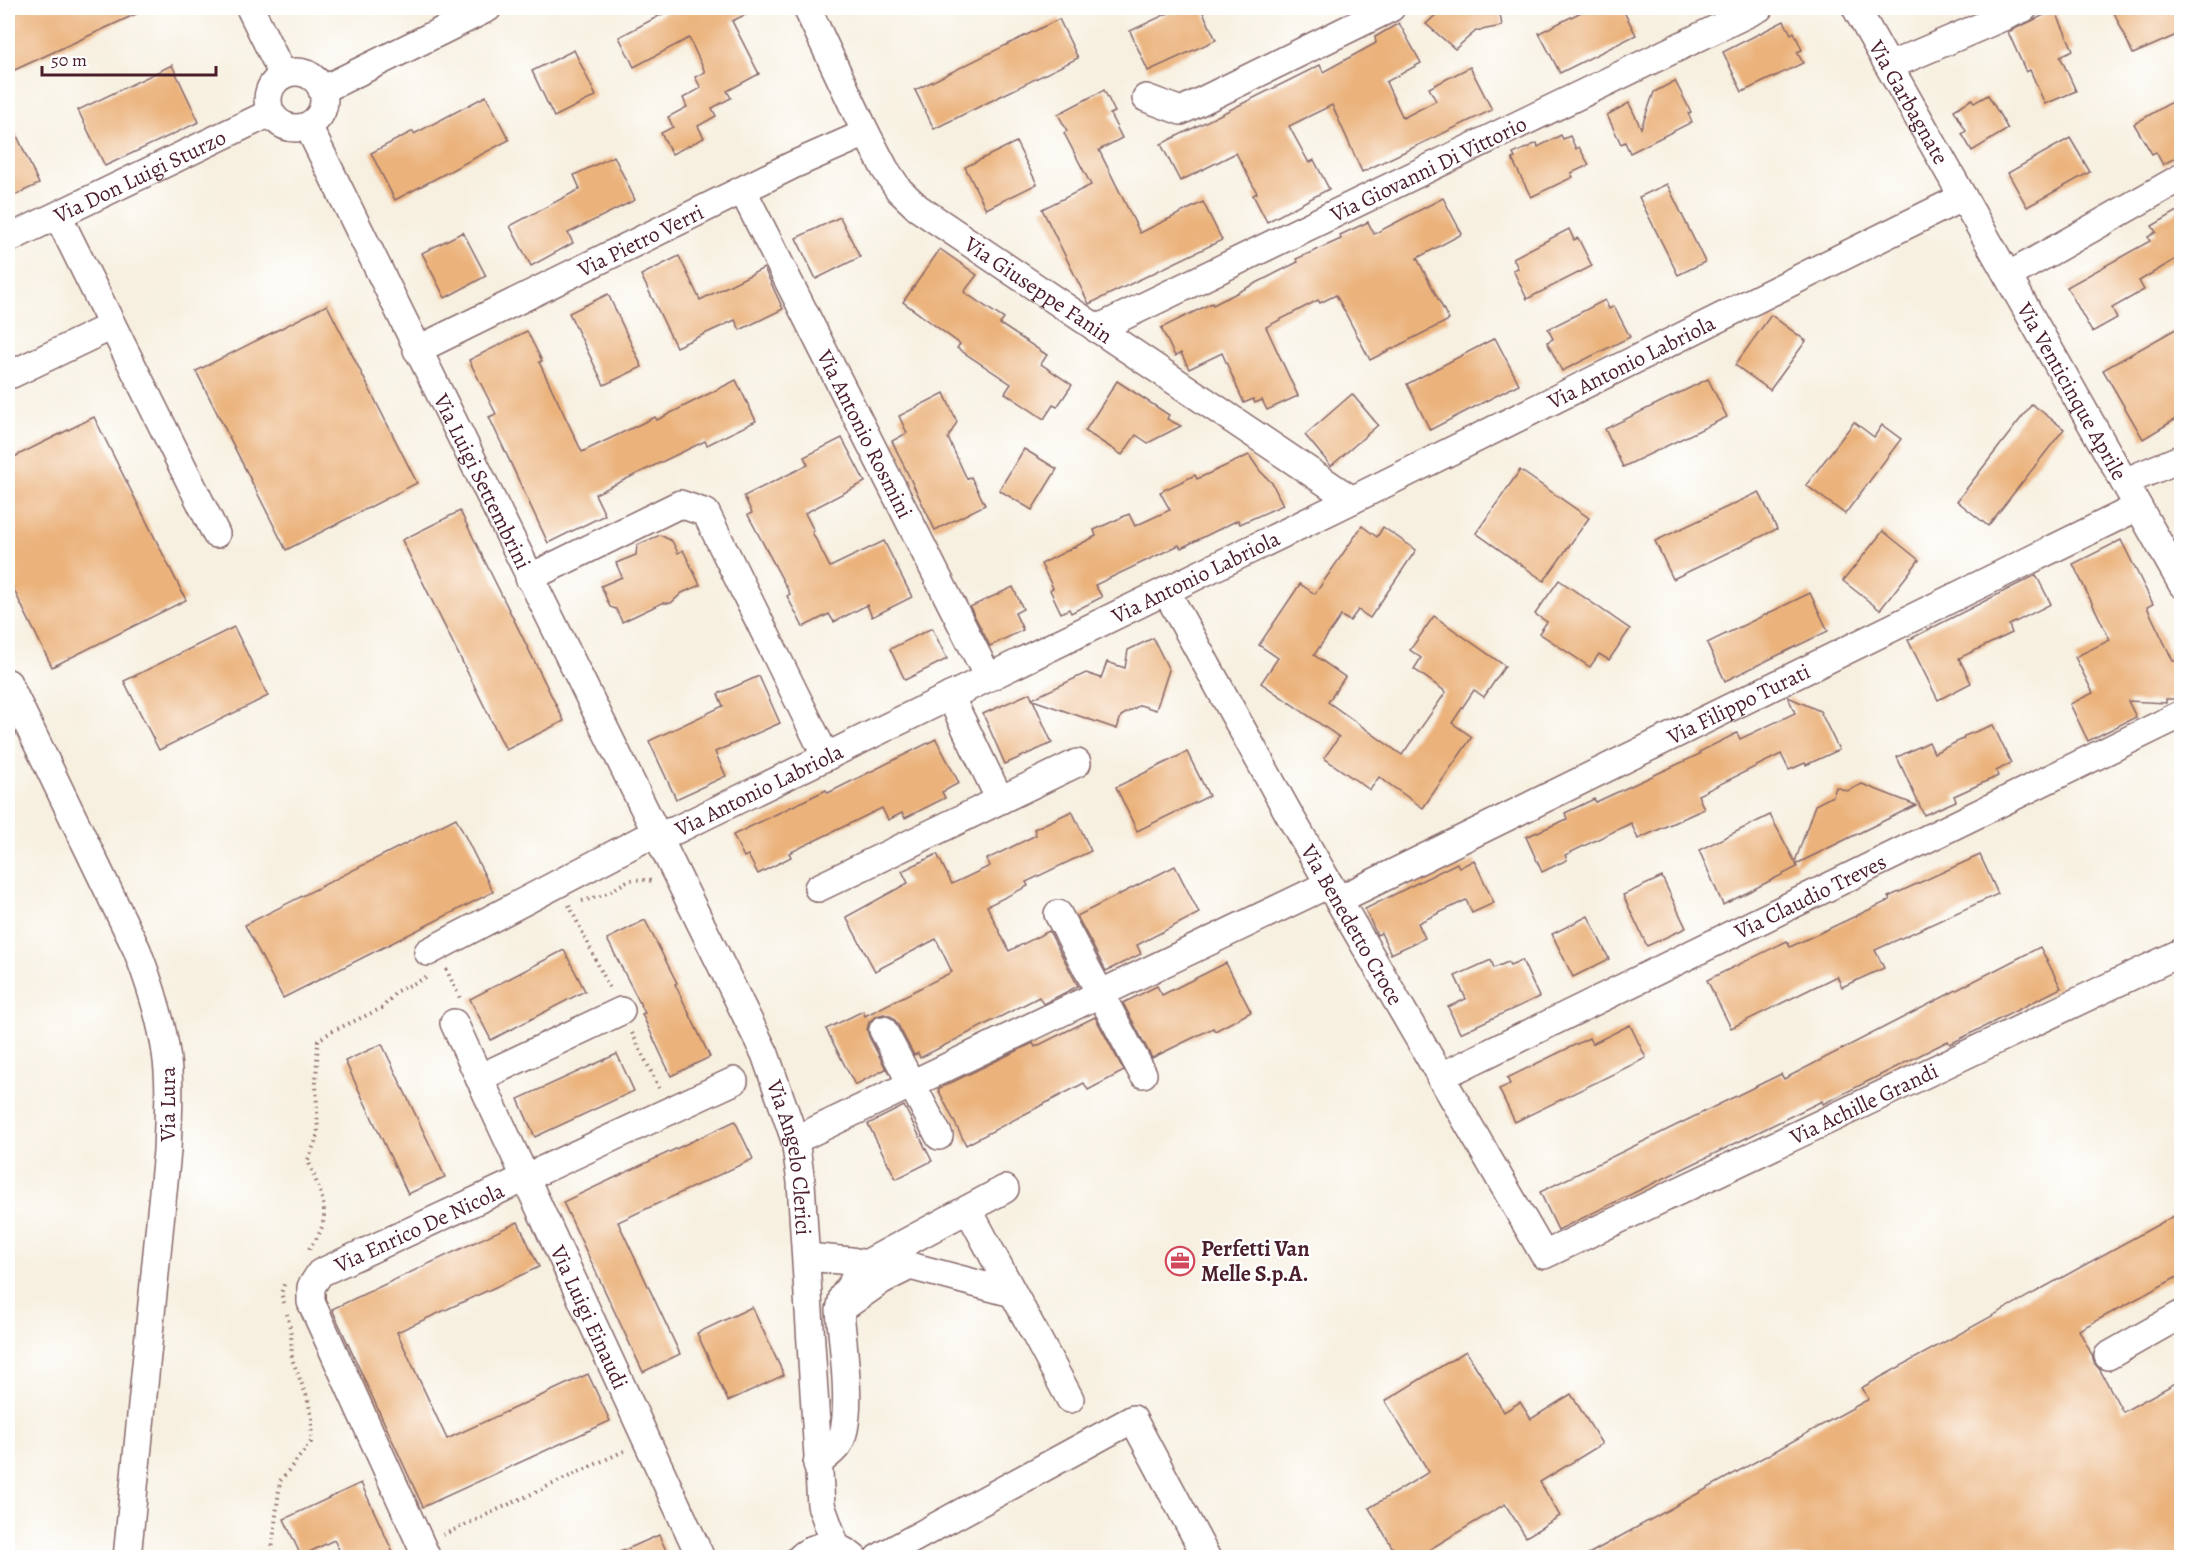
<svg xmlns="http://www.w3.org/2000/svg" width="2189" height="1565" viewBox="0 0 2189 1565" font-family="Alegreya,serif">
<rect width="100%" height="100%" fill="#fff"/>
<filter id="ink" filterUnits="userSpaceOnUse"><feTurbulence type="fractalNoise" baseFrequency=".0167" numOctaves="2"/><feDisplacementMap in="SourceGraphic" scale="12" xChannelSelector="R" yChannelSelector="G"/><feConvolveMatrix kernelMatrix="1 2 1 2 8 2 1 2 1" color-interpolation-filters="sRGB"/></filter>
<filter id="wash" filterUnits="userSpaceOnUse"><feTurbulence type="fractalNoise" baseFrequency=".008" numOctaves="4" result="noise"/><feDisplacementMap in="SourceGraphic" scale="24" xChannelSelector="R" yChannelSelector="G"/><feGaussianBlur stdDeviation="1.35" result="paint"/><feColorMatrix in="noise" values="0 0 0 0 0 0 0 0 0 0 0 0 0 0 0 0 0 1.4 0 .05"/><feComposite in="paint" operator="in"/></filter>
<g filter="url(#wash)">
<rect width="100%" height="100%" fill="#f7f0e0"/>
<g id="blocks">
<!-- building -->
<g fill="#ebb27b">
<polygon points="8,8 149,8 8,73"/>
<polygon points="674,8 759,8 732,21 759,74 727,91 731,98 712,108 716,116 698,126 704,138 672,154 661,133 673,127 668,117 687,107 683,98 701,88 695,77 705,72 689,38 634,67 619,37"/>
<polygon points="1179,8 1201,8 1216,40 1148,71 1130,31"/>
<polygon points="1443,8 1499,8 1502,26 1476,31 1455,49 1426,24"/>
<polygon points="1589,8 1622,8 1636,35 1560,73 1539,33"/>
<polygon points="2112,8 2170,8 2181,33 2133,54"/>
<polygon points="2055,10 2073,50 2060,56 2076,91 2045,104 2030,70 2026,72 2008,32"/>
<polygon points="1059,19 1078,58 934,129 915,90"/>
<polygon points="1784,21 1791,34 1794,32 1802,50 1797,52 1803,63 1742,92 1723,52"/>
<polygon points="1399,23 1421,63 1386,82 1403,118 1436,101 1429,88 1470,67 1492,110 1362,172 1332,105 1289,126 1309,163 1314,160 1329,189 1267,222 1253,195 1257,193 1236,153 1180,181 1161,144 1320,65 1323,72 1376,43 1375,37"/>
<polygon points="574,50 596,96 554,117 532,71"/>
<polygon points="172,65 199,122 105,166 78,110"/>
<polygon points="1675,81 1691,112 1688,113 1692,122 1630,153 1625,142 1621,144 1607,115 1629,103 1641,128 1654,92"/>
<polygon points="1104,90 1115,112 1110,114 1122,138 1099,150 1140,233 1203,202 1222,240 1089,304 1042,209 1091,185 1064,133 1067,131 1058,114"/>
<polygon points="1988,95 2008,129 1972,151 1962,134 1966,131 1954,110 1972,99 1974,103"/>
<polygon points="486,96 509,140 395,200 371,153 413,131 414,134"/>
<polygon points="2181,99 2181,154 2163,165 2156,152 2152,154 2134,124 2175,100 2176,102"/>
<polygon points="8,116 39,184 8,198"/>
<polygon points="1561,135 1563,139 1570,136 1576,149 1579,147 1589,165 1571,173 1573,177 1531,197 1512,159 1515,158 1513,154 1537,143 1538,147"/>
<polygon points="2070,138 2090,172 2027,207 2008,173"/>
<polygon points="1016,142 1037,184 986,209 965,167"/>
<polygon points="614,156 635,200 568,233 573,243 531,266 510,226 580,189 574,175"/>
<polygon points="1667,184 1705,262 1678,275 1639,197"/>
<polygon points="1443,198 1462,234 1417,258 1449,320 1370,360 1336,295 1320,303 1318,300 1266,327 1298,396 1267,410 1262,400 1255,403 1253,399 1244,403 1222,353 1189,369 1181,353 1175,356 1161,328 1212,303 1213,305 1298,262 1296,259 1341,239 1340,235 1368,222 1374,234"/>
<polygon points="2181,209 2181,256 2139,281 2144,290 2112,308 2117,318 2092,332 2067,287 2150,241 2148,237 2156,232 2152,226"/>
<polygon points="840,217 860,257 816,279 796,238"/>
<polygon points="1569,229 1574,240 1578,238 1592,266 1527,299 1513,270 1518,268 1513,258"/>
<polygon points="463,232 486,276 445,298 422,253"/>
<polygon points="940,249 977,275 964,292 1004,319 1000,324 1047,355 1041,364 1072,385 1057,407 1053,405 1044,419 1005,393 1011,384 957,348 960,344 903,302"/>
<polygon points="679,256 700,300 764,268 783,309 740,330 735,320 676,347 641,275"/>
<polygon points="608,294 642,367 604,385 569,313"/>
<polygon points="1605,300 1609,309 1614,306 1630,337 1562,371 1547,342 1553,339 1548,329"/>
<polygon points="327,305 417,483 286,550 196,371"/>
<polygon points="1771,315 1806,341 1770,390 1735,365"/>
<polygon points="2181,326 2181,416 2143,439 2103,370"/>
<polygon points="527,331 542,361 539,362 582,452 655,417 657,420 736,380 756,421 707,445 705,441 595,494 605,515 548,543 489,417 496,414 469,360"/>
<polygon points="1495,338 1519,384 1430,430 1407,384"/>
<polygon points="1708,379 1727,417 1623,467 1605,429"/>
<polygon points="1117,381 1169,415 1167,419 1181,426 1148,443 1136,435 1122,455 1085,431"/>
<polygon points="944,393 957,422 948,438 967,479 971,477 985,505 935,530 892,441 907,433 899,416"/>
<polygon points="1352,394 1378,425 1331,466 1305,435"/>
<polygon points="2032,404 2064,429 1988,526 1957,501"/>
<polygon points="94,417 186,600 52,667 8,578 8,460"/>
<polygon points="1854,422 1874,437 1882,425 1901,439 1845,514 1806,485"/>
<polygon points="842,438 865,482 805,513 814,531 812,532 830,567 884,541 912,597 872,617 867,605 834,622 829,614 803,627 787,596 790,594 748,515 752,513 744,496 808,465 804,457"/>
<polygon points="1024,449 1057,469 1032,510 999,490"/>
<polygon points="1249,455 1260,471 1272,483 1283,505 1240,524 1238,520 1181,548 1179,545 1095,585 1102,597 1071,613 1069,609 1061,613 1050,590 1053,588 1041,564 1096,536 1094,530 1129,514 1135,526 1170,510 1160,492 1195,475 1197,479"/>
<polygon points="1520,470 1589,518 1544,581 1476,533"/>
<polygon points="1759,492 1777,529 1673,579 1655,541"/>
<polygon points="460,511 564,721 506,750 402,540"/>
<polygon points="1362,526 1377,537 1383,527 1416,550 1370,618 1358,610 1350,621 1341,616 1314,655 1345,677 1328,702 1402,755 1446,692 1414,669 1421,658 1410,650 1434,616 1505,666 1484,697 1474,690 1452,723 1472,737 1423,808 1379,777 1370,790 1324,758 1339,737 1261,683 1278,658 1259,645 1300,584 1315,594"/>
<polygon points="1883,531 1919,560 1880,610 1843,581"/>
<polygon points="660,535 672,541 678,553 683,550 700,585 682,593 671,603 662,603 622,622 616,609 610,607 601,586 622,577 616,563 636,555 637,545"/>
<polygon points="2121,540 2153,604 2147,607 2173,661 2181,661 2181,699 2166,699 2166,703 2128,701 2136,717 2088,741 2070,704 2093,693 2075,657 2110,640 2073,564"/>
<polygon points="2036,575 2051,604 2009,625 2012,633 1959,658 1971,683 1938,700 1908,640"/>
<polygon points="1559,580 1630,629 1609,660 1599,654 1590,667 1539,633 1547,622 1535,614"/>
<polygon points="1013,587 1023,609 1015,613 1023,630 990,646 970,607"/>
<polygon points="1810,593 1828,631 1725,681 1707,643"/>
<polygon points="234,627 268,696 159,750 124,681"/>
<polygon points="932,628 947,659 905,680 890,649"/>
<polygon points="1153,638 1169,670 1156,710 1140,705 1121,716 1117,729 1033,700 1052,743 1005,764 983,714 1030,693 1032,699 1086,673 1101,678 1107,662 1125,668 1128,650"/>
<polygon points="759,676 780,723 715,752 726,776 676,799 649,741 723,706 718,694"/>
<polygon points="1788,697 1820,711 1839,750 1806,765 1805,763 1789,770 1781,754 1698,795 1704,809 1638,839 1631,823 1565,855 1567,860 1542,872 1526,837 1567,819 1565,813 1594,799 1596,802 1700,754 1699,752 1737,733 1740,739 1795,713"/>
<polygon points="1993,725 2011,763 1996,771 1998,776 1954,796 1956,801 1924,815 1897,757 1929,742 1934,753 1963,739 1964,736"/>
<polygon points="936,739 959,783 942,792 945,798 905,818 902,813 888,820 882,808 789,853 791,857 758,874 748,855 744,857 733,835 826,790 828,793"/>
<polygon points="1187,752 1209,796 1137,831 1116,787"/>
<polygon points="1862,784 1916,805 1796,864 1797,867 1723,905 1699,850 1770,815 1795,862 1815,805 1833,796 1836,787 1847,791"/>
<polygon points="1072,811 1091,851 1026,882 1028,886 987,906 1009,951 1049,931 1078,986 1043,1004 1039,997 920,1058 918,1053 914,1055 897,1023 892,1017 884,1014 876,1016 869,1022 867,1030 869,1037 886,1069 855,1085 826,1029 863,1011 865,1016 952,972 936,939 875,971 846,917 908,883 902,871 937,854 952,884 990,866 987,859 1036,835 1034,829"/>
<polygon points="456,818 493,892 283,998 245,925"/>
<polygon points="1980,855 1998,894 1875,950 1884,968 1842,987 1837,976 1731,1028 1707,980 1787,941 1790,947 1890,900 1888,897"/>
<polygon points="1474,860 1494,903 1472,913 1466,900 1418,923 1425,938 1391,954 1381,933 1377,935 1365,909 1457,863 1459,868"/>
<polygon points="1175,866 1199,913 1137,945 1141,954 1106,971 1077,916"/>
<polygon points="1662,877 1686,928 1647,946 1623,895"/>
<polygon points="1588,916 1609,959 1573,977 1552,934"/>
<polygon points="645,920 677,983 675,984 710,1057 671,1076 642,1014 645,1013 607,939"/>
<polygon points="2040,947 2061,988 1950,1044 1948,1041 1823,1104 1822,1101 1558,1230 1540,1192 1781,1074 1784,1079"/>
<polygon points="564,950 585,991 491,1040 470,999"/>
<polygon points="1491,960 1494,968 1508,962 1510,965 1522,960 1539,997 1460,1033 1448,1007 1466,999 1455,976"/>
<polygon points="1226,963 1251,1012 1215,1031 1213,1028 1152,1058 1123,1003 1157,986 1162,995"/>
<polygon points="1095,1017 1124,1071 1088,1090 1084,1083 966,1145 938,1089 1033,1043 1035,1047"/>
<polygon points="1630,1025 1646,1058 1515,1122 1499,1089 1510,1084 1507,1078 1589,1038 1592,1044"/>
<polygon points="382,1044 445,1177 408,1194 345,1061"/>
<polygon points="617,1054 634,1091 535,1137 518,1099"/>
<polygon points="904,1106 932,1161 896,1179 868,1124"/>
<polygon points="735,1121 753,1159 618,1222 680,1354 643,1372 563,1202"/>
<polygon points="2181,1212 2181,1275 2079,1330 2092,1355 2094,1363 2100,1370 2123,1412 2181,1380 2181,1557 1583,1557 1869,1399 1861,1388"/>
<polygon points="518,1222 539,1267 397,1332 447,1439 588,1374 610,1421 423,1507 332,1309"/>
<polygon points="752,1307 784,1375 728,1401 697,1333"/>
<polygon points="1466,1351 1504,1412 1520,1402 1531,1419 1571,1394 1602,1444 1540,1482 1560,1516 1526,1537 1505,1504 1417,1557 1398,1557 1369,1508 1429,1472 1385,1401"/>
<polygon points="361,1483 395,1557 343,1557 334,1540 301,1556 284,1519"/>
<polygon points="659,1535 669,1557 609,1557"/>
</g>
</g>
</g>
<g filter="url(#ink)">
<use href="#blocks" fill-opacity="0" stroke="#87686a" stroke-width="1.5"/>
<g fill="none" stroke-linecap="round" stroke-linejoin="round">
<!-- minor casing -->
<g stroke="#87686a" stroke-width="30">
<g id="minor">
<polyline points="250,8 283,75"/>
<path id="s1" d="M807 8 866 133 885 169 899 190 918 208 1352 500"/>
<path id="s2" d="M1856 8 2182 584"/>
<polyline points="1889,66 2024,8"/>
<circle cx="296" cy="100" r="28"/>
<polyline points="322,90 488,8"/>
<polyline points="1146,98 1181,111 1391,8"/>
<path id="s3" d="M308 126 765 1054 795 1140 801 1182 821 1505 836 1547"/>
<path id="s4" d="M743 191 988 677"/>
<polyline points="58,216 216,534"/>
<path id="s5" d="M8 239 270 113"/>
<polyline points="2008,276 2182,177"/>
<path id="s6" d="M1097 329 1759 8"/>
<path id="s7" d="M417 350 793 165 866 133"/>
<polyline points="12,374 112,326"/>
<polyline points="2124,482 2182,458"/>
<polyline points="529,578 680,504 706,513 826,757"/>
<path id="s8" d="M1166 591 1291 818 1544 1255 2182 952"/>
<path d="M8 683 137 950C150 984 161 1017 166 1053 171 1085 168 1118 167 1151L127 1558"/>
<polyline points="950,696 1000,800"/>
<polyline points="818,888 1077,763"/>
<path id="s9" d="M1338 900 2138 507"/>
<polyline points="1058,914 1143,1074"/>
<path id="s10" d="M428 952 641 840 676 830 1352 500 1963 197"/>
<path id="s11" d="M454 1023 701 1558"/>
<polyline points="883,1030 939,1136"/>
<path id="s12" d="M1440 1077 2182 714"/>
<polyline points="479,1078 621,1011"/>
<polyline points="795,1140 1329,884"/>
<polyline points="968,1209 1070,1399"/>
<path d="M807 1257 851 1261 866 1264 843 1296 840 1310C842 1341 855 1421 838 1445 833 1452 824 1458 817 1464"/>
<polyline points="866,1264 1005,1189"/>
<polyline points="844,1307 882,1280 910,1266 1012,1293"/>
<polyline points="2108,1356 2182,1314"/>
<path id="s13" d="M427 1558 311 1302V1287L320 1273 734 1081"/>
<path d="M800 1558C818 1542 837 1543 854 1558"/>
<polyline points="878,1558 1133,1419 1207,1558"/>
</g>
</g>
<!-- path -->
<g stroke="#87686a" stroke-width="4" stroke-dasharray="1.5 4.5" stroke-linecap="butt">
<path d="M582 901C590 899 598 897 605 894 630 882 622 877 653 881"/>
<polyline points="569,905 610,989"/>
<polyline points="446,969 461,1000"/>
<polyline points="632,1033 659,1088"/>
<path d="M309 1249C336 1216 321 1196 308 1160L318 1135 316 1082 318 1040 333 1031 382 1008 397 991 428 977"/>
<polyline points="284,1303 281,1293 285,1282"/>
<polyline points="443,1535 624,1451"/>
<polyline points="271,1558 280,1481 311,1442 312,1419 307,1397 292,1359 291,1332 287,1314"/>
</g>
<!-- minor -->
<use href="#minor" stroke="#fff" stroke-width="27"/>
</g>
</g>
<!-- icons -->
<defs>
<g id="office-ring" transform="scale(1.5)"><circle r="9.5" fill="#fff" stroke="#d1495b" stroke-width="1.5"/><path d="M-6-3h4V-5.5h4V-3h4V5H-6ZM-1-4.5V-3h2v-1.5ZM-6 0V1H6V0Z" fill="#d1495b"/></g>
</defs>
<g fill-rule="evenodd">
<use href="#office-ring" x="1180" y="1261"/>
</g>
<g text-anchor="middle" stroke-width="4.5" stroke-linejoin="round" paint-order="stroke">
<!-- street labels -->
<g font-size="22" fill="#4a1f2b" stroke="#fff">
<text dy="8" stroke="none"><textPath href="#s2" startOffset="108">Via Garbagnate</textPath></text>
<text dy="8" stroke="none"><textPath href="#s6" startOffset="368">Via Giovanni Di Vittorio</textPath></text>
<text dy="8" stroke="none"><textPath href="#s5" startOffset="146">Via Don Luigi Sturzo</textPath></text>
<text dy="8" stroke="none"><textPath href="#s7" startOffset="249">Via Pietro Verri</textPath></text>
<text dy="8" stroke="none"><textPath href="#s1" startOffset="376">Via Giuseppe Fanin</textPath></text>
<text dy="8" stroke="none"><textPath href="#s10" startOffset="1341">Via Antonio Labriola</textPath></text>
<text dy="8" stroke="none"><textPath href="#s2" startOffset="440">Via Venticinque Aprile</textPath></text>
<text dy="8" stroke="none"><textPath href="#s4" startOffset="272">Via Antonio Rosmini</textPath></text>
<text dy="8" stroke="none"><textPath href="#s3" startOffset="396">Via Luigi Settembrini</textPath></text>
<text dy="8" stroke="none"><textPath href="#s10" startOffset="855">Via Antonio Labriola</textPath></text>
<text dy="8" stroke="none"><textPath href="#s9" startOffset="446">Via Filippo Turati</textPath></text>
<text dy="8" stroke="none"><textPath href="#s10" startOffset="369">Via Antonio Labriola</textPath></text>
<text dy="8" stroke="none"><textPath href="#s12" startOffset="412">Via Claudio Treves</textPath></text>
<text dy="8" stroke="none"><textPath href="#s8" startOffset="382">Via Benedetto Croce</textPath></text>
<text transform="translate(167 1104) rotate(-90)" y="8">Via Lura</text>
<text dy="8" stroke="none"><textPath href="#s8" startOffset="1118">Via Achille Grandi</textPath></text>
<text dy="8" stroke="none"><textPath href="#s3" startOffset="1142">Via Angelo Clerici</textPath></text>
<text dy="8" stroke="none"><textPath href="#s13" startOffset="422">Via Enrico De Nicola</textPath></text>
<text dy="8" stroke="none"><textPath href="#s11" startOffset="324">Via Luigi Einaudi</textPath></text>
</g>
<!-- poi labels -->
<g font-size="22" font-weight="bold" fill="#4a1f2b" stroke="#fff" text-anchor="start">
<text x="1201" y="1256">Perfetti Van<tspan x="1201" dy="25">Melle S.p.A.</tspan></text>
</g>
</g>
<!-- margin -->
<rect width="2189" height="1565" fill="none" stroke="#fff" stroke-width="30"/>
<!-- scale -->
<path d="M42 66v9h174v-9" fill="none" stroke="#4a1f2b" stroke-width="3"/>
<text x="51" y="66" font-size="18" fill="#4a1f2b" stroke="#ffffff" stroke-width="4.5" paint-order="stroke">50 m</text>
</svg>
